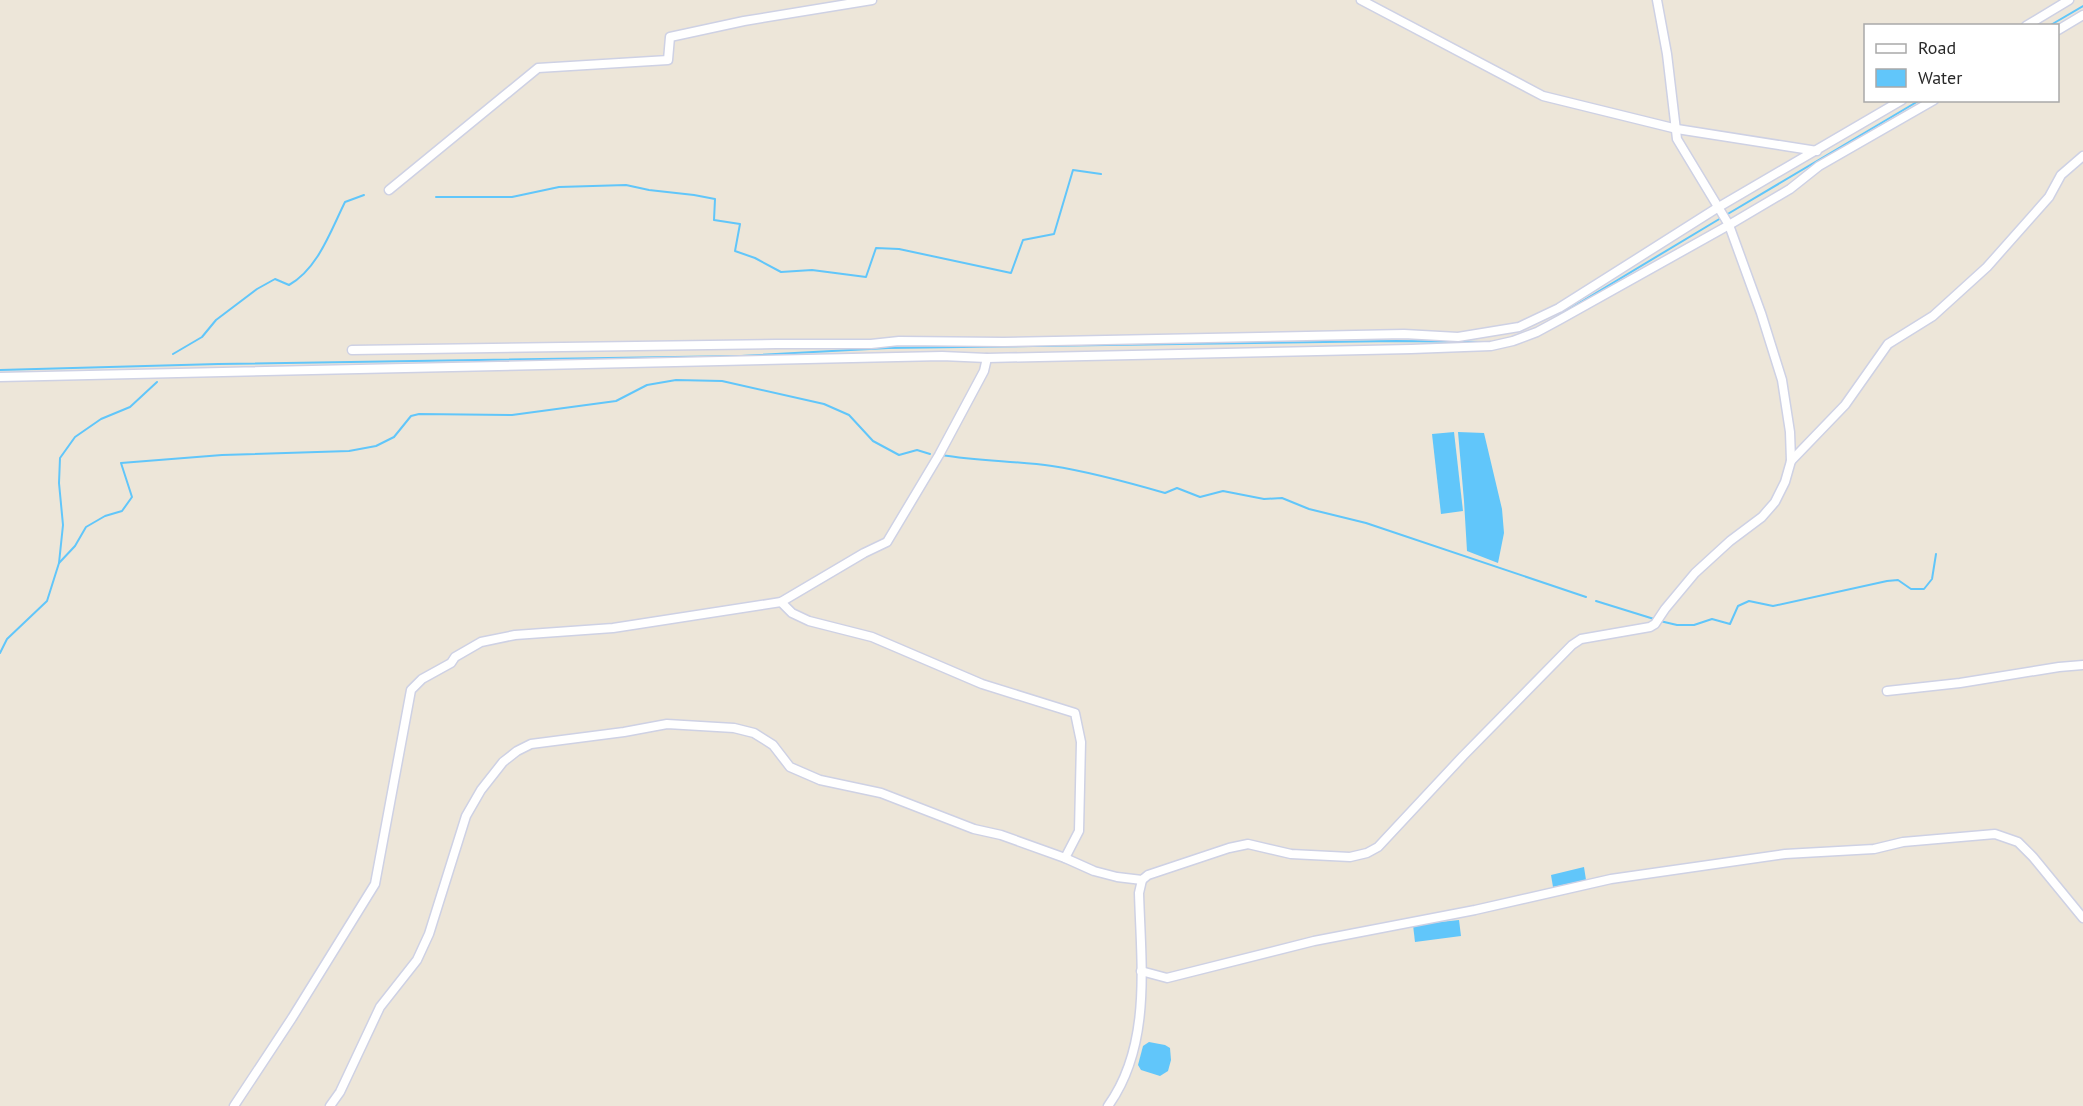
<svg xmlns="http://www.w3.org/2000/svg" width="2083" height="1106" viewBox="0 0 2083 1106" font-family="'PT Sans',sans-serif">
<rect width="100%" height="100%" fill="#ede6d9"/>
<!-- water -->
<g fill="#61c6fa">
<polygon points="1454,432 1463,511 1441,514 1432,434"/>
<polygon points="1458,432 1484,433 1502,509 1504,533 1498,563 1467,551 1464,501"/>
<polygon points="1584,867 1586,880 1553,887 1551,875"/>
<polygon points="1459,920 1461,936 1415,942 1413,925"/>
<polygon points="1149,1042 1165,1045 1170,1048 1171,1060 1168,1071 1160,1076 1141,1070 1138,1065 1143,1046"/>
</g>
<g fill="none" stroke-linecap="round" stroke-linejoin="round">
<!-- stream -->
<g stroke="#61c6fa" stroke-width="2">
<polyline points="2049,26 2083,6"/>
<polyline points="436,197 512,197 559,187 626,185 649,190 694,195 715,199 714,220 740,224 735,251 755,258 781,272 812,270 866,277 876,248 899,249 1011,273 1023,240 1054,234 1073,170 1101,174"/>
<polyline points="1726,215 1920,100"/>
<polyline points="1546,323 1721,218"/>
<path d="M173 354 202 337 216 320 257 289 275 279 289 285C318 269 331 230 345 202L364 195"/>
<polyline points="0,370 218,364 741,356 888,348 1396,341 1484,342"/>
<path d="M941 455C978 461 1015 461 1052 466 1091 472 1127 482 1165 493L1177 488 1200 497 1223 491 1264 499 1282 498 1309 509 1366 523 1586 597"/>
<polyline points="59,563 75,546 86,527 105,516 122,511 132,497 121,463 222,455 349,451 376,446 394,437 411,416 419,414 512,415 616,401 647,385 676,380 722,381 824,404 849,415 873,441 899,455 917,450 930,454"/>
<polyline points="1596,601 1654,619"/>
<polyline points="1660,621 1677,625 1694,625 1712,619 1730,624 1738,606 1749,601 1773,606 1887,581 1898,580 1911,589 1924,589 1932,579 1936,554"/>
<polyline points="0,653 7,639 47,601 59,563 63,525 59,483 60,458 75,437 101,419 130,407 157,382"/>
</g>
<!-- minor casing -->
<g stroke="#ced1e4" stroke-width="11">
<g id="minor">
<polyline points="1361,0 1543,96 1677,129 1817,151"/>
<polyline points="2026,26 2069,0"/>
<polyline points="2058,30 2083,15"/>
<polyline points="389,190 538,68 668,60 670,37 744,21 872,0"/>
<polyline points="352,350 776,344 871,344 899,341 1004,342 1404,334 1458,337 1519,327 1559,308 1717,208 1902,100"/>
<polyline points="0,377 942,356 987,358 1411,349 1491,346 1513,341 1537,332 1561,319 1729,225 1790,189 1819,166 1934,100"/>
<polyline points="1791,461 1845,405 1888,344 1933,316 1987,267 2049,197 2061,175 2083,156"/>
<polyline points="781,602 792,613 809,621 872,637 982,684 1075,713 1081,742 1079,831 1065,858"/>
<polyline points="1887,691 1960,683 2059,667 2083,665"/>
<polyline points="1141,971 1167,978 1314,941 1475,910 1611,879 1785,854 1874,849 1903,842 1995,834 2018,842 2033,857 2083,918"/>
<polyline points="234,1106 292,1018 375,884 411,690 422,679 451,663 455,657 481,642 515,635 613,628 781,602 864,553 887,542 939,455 984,371 987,358"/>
<polyline points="330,1106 340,1092 380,1007 417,960 429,934 466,816 481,790 503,762 517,751 531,744 624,732 667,724 734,728 754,733 773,745 790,767 820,780 881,793 974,829 1001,835 1065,858 1094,871 1117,877 1142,880 1148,875 1229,848 1248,844 1291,854 1350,857 1367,853 1378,847 1463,756 1572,645 1581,639 1650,627 1655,624 1665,609 1695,573 1730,541 1762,517 1775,502 1785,482 1791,461 1790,432 1782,380 1761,313 1729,225 1677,139 1667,54 1657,0"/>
<path d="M1108 1106C1152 1045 1141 964 1139 893L1142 880"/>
</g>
</g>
<!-- minor -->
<use href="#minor" stroke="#fff" stroke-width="8"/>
</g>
<!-- legend -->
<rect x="1864" y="24" width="195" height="78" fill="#ffffff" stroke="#a9a9a9" stroke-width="1.5"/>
<rect x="1876" y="44" width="30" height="9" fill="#ffffff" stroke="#a9a9a9" stroke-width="1.5"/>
<text x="1918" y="54" font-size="18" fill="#292929">Road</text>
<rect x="1876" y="69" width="30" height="18" fill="#61c6fa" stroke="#a9a9a9" stroke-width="1.5"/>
<text x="1918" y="84" font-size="18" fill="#292929">Water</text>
</svg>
